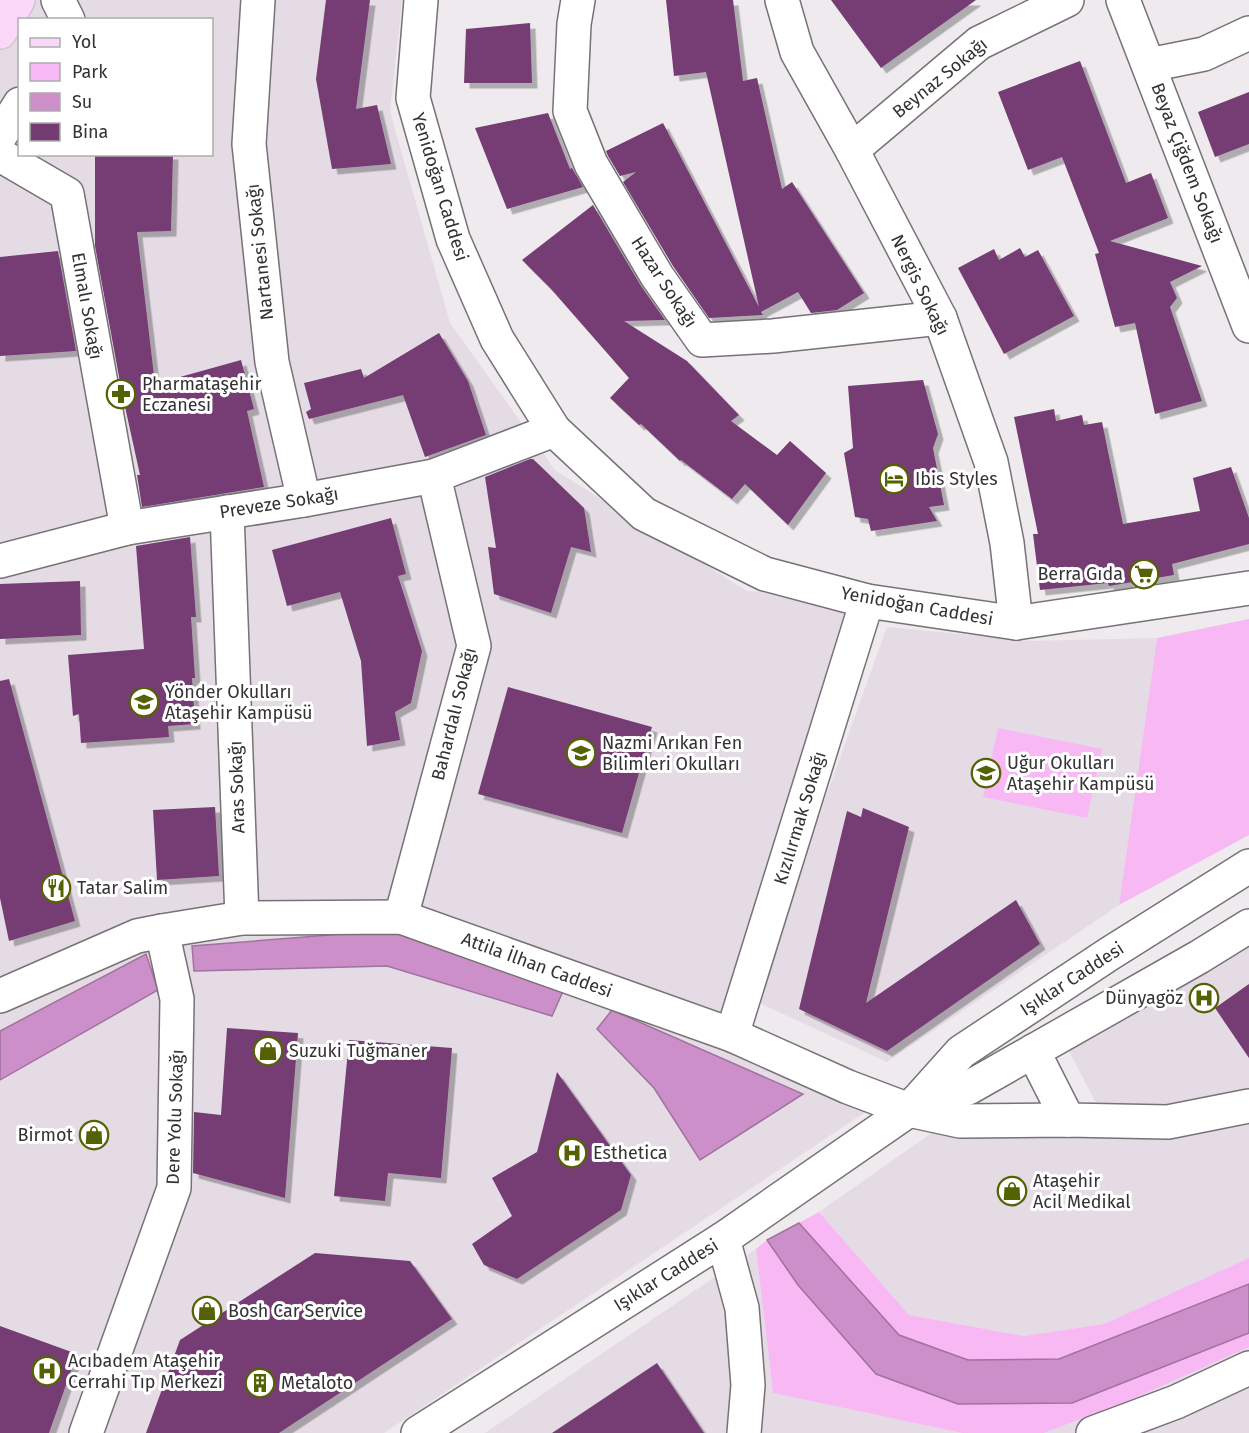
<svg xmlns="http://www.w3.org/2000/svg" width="1249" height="1433" viewBox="0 0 1249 1433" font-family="'Fira Sans',sans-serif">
<defs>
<filter id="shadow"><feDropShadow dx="5.5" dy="5.5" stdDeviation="0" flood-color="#0004"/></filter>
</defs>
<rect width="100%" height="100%" fill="#eeeaee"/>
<!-- built -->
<g fill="#e5dbe5" fill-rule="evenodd">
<path d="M18 0H402L390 112 450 323 555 470 747 591 857 599 723 1010 885 1099 384 1433H0V32ZM20 20H212V154H20Z"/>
<polygon points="887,627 1032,641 1157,638 1119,905 887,1062 753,1000"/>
<polygon points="1249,946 1249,1258 1104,1324 1024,1336 909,1315 819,1212 933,1132 1091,1134 1098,1107 1069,1051"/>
<polygon points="756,1249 773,1393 962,1433 485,1433"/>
<polygon points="1249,1347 1249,1433 1044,1433 1128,1401"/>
</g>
<!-- green -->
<g fill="#f7b8f3">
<polygon points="1249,619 1249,835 1119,905 1157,638"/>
<polygon points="998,728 1102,749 1087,818 983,797"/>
<polygon points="819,1212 909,1315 1024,1336 1104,1324 1249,1258 1249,1284 1059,1359 968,1360 899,1335 799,1223"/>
<polygon points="767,1240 798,1285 876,1374 1072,1403 1249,1333 1249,1347 1128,1401 1044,1433 962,1433 773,1393 756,1249"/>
</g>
<!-- water -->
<g fill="#cd8fca" stroke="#9f739d" stroke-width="1.5">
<polygon points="392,930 564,989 552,1016 387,966 194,971 192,946"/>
<polygon points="146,954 158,990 0,1080 0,1031"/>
<polygon points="612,1010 803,1094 700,1160 654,1088 597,1029"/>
<polygon points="799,1223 899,1335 968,1360 1059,1359 1249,1284 1249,1333 1072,1403 958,1404 876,1374 798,1285 767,1240"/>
</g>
<!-- building -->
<g fill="#743c73" filter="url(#shadow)">
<polygon points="326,0 370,0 356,109 377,105 391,164 332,169 316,79"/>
<polygon points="666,0 733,0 743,81 757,78 782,189 792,182 864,293 837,310 811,313 798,292 761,312 763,315 709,318 673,266 623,182 636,172 620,176 608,156 606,151 663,123 759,307 706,72 674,76"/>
<polygon points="831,0 976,0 881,68"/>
<polygon points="530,23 532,83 464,83 466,29"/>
<polygon points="1080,61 1126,183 1151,173 1168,218 1110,241 1202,266 1170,282 1177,298 1170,307 1202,401 1155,414 1135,323 1115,327 1095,254 1099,253 1062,157 1028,170 998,92"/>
<polygon points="1249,92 1249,144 1215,157 1198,112"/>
<polygon points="548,113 570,169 572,168 583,187 507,209 475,128"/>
<polygon points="95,154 173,154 171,231 137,232 155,384 241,360 254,409 247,411 264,487 142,507 137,475 140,475 122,393 95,246"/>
<polygon points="593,205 641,286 665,320 624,321 687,361 739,415 731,421 777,455 790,441 826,473 788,525 745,484 732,499 681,460 680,461 641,424 639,425 610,398 629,378 551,289 522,260"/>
<polygon points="1020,248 1025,257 1038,250 1074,316 1004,354 958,268 994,249 999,260"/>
<polygon points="58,251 76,351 0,356 0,257"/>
<polygon points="439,333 468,381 486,435 425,457 403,395 309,419 306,412 311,409 304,383 361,369 364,378"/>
<polygon points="923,380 938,434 933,448 944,505 929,507 937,521 871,531 868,519 855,517 844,453 853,448 848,386"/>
<polygon points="1054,409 1056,421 1082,415 1084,425 1102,422 1123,524 1200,511 1193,478 1231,467 1249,518 1249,544 1172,564 1174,575 1109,586 1108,583 1040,590 1033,534 1038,534 1014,417"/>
<polygon points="530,459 533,459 584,508 591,552 571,547 551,613 494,594 488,547 496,548 485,477"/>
<polygon points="391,518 406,574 398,576 422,651 411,703 395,712 400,740 367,746 361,661 340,592 287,606 272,550"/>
<polygon points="190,537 196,617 191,617 195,678 192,678 195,724 168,726 169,737 81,743 79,714 73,716 68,655 144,649 136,546"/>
<polygon points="80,581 81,635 0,639 0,584"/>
<polygon points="9,679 75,921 9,941 0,898 0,681"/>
<polygon points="508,687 652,727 622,833 478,794"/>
<polygon points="215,807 219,876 157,880 153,810"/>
<polygon points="863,808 909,827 866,1003 1016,900 1040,944 887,1051 799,1009 847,811 861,817"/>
<polygon points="1249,984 1249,1058 1215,1008"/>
<polygon points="227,1028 298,1033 285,1198 193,1173 194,1112 221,1115"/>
<polygon points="349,1040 452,1048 441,1178 388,1173 385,1201 334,1196"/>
<polygon points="557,1072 631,1175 621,1210 517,1279 484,1265 472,1244 512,1216 492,1178 537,1152"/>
<polygon points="315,1253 410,1261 452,1319 279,1433 146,1433 180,1340"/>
<polygon points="0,1326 77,1354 49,1433 0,1433"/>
<polygon points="657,1363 704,1433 552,1433"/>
</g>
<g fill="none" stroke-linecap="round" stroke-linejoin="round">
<!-- minor casing -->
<g stroke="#767276" stroke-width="36">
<g id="minor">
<polyline points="58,0 68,20"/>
<polyline points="258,0 249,144 272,362 304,500"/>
<polyline points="421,0 413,98 453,239 497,339 554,430 644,514 765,574 867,601 1016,623 1249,588"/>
<polyline points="578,0 574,24 570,111 591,164 657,276 702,340 773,336 940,318"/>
<polyline points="782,0 797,52 852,150 940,318 991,462 1007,543 1016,623"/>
<polyline points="1123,0 1249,326"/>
<polyline points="1149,65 1204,54 1249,33"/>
<polyline points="0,136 20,104"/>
<polyline points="852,150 979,43 1067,0"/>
<polyline points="0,155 67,194 127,528"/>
<polyline points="227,512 242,918"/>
<polyline points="0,561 127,528 304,500 434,476 554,430"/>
<polyline points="401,917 474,646 434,476"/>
<polyline points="0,996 137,936 162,931 242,918 401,917 732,1035 848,1087 909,1110 960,1121 1068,1120 1168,1122 1249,1106"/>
<polyline points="732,1035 867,601"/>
<polyline points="1033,1051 1068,1120"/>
<polyline points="913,1109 970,1087 1199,957 1249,926"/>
<polyline points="723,1239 742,1308 748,1385 744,1433"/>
<polyline points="86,1433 174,1188 177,999 162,931"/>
<polyline points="418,1433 723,1239 909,1110 961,1052 1109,954 1249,866"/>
<polyline points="1093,1433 1176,1402 1249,1368"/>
</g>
</g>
<!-- major casing -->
<g stroke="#cacaca" stroke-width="36">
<polyline id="major" points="0,32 18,0"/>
</g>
<!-- minor -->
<use href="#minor" stroke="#fff" stroke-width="33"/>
<!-- major -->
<use href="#major" stroke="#fbd8fa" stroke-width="33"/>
</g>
<!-- icons -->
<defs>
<g id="pharmacy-ring" transform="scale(1.5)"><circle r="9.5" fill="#fff" stroke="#556203" stroke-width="1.5"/><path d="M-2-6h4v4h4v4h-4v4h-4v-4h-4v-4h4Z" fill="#556203"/></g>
<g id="hotel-ring" transform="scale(1.5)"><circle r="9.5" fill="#fff" stroke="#556203" stroke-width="1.5"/><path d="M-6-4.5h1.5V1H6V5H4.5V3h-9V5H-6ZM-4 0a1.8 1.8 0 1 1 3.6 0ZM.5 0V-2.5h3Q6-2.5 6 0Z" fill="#556203"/></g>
<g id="supermarket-ring" transform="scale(1.5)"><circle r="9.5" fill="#fff" stroke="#556203" stroke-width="1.5"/><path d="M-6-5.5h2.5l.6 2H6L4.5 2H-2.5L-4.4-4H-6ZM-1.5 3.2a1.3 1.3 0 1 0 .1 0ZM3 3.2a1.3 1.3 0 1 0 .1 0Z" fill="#556203"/></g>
<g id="school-ring" transform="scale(1.5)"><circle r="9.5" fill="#fff" stroke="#556203" stroke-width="1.5"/><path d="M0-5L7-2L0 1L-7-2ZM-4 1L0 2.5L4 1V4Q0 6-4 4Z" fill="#556203"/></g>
<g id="restaurant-ring" transform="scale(1.5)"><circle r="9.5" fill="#fff" stroke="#556203" stroke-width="1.5"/><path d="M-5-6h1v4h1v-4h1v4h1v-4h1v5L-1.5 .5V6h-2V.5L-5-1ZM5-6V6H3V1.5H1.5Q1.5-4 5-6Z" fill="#556203"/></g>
<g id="hospital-ring" transform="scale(1.5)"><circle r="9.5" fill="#fff" stroke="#556203" stroke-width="1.5"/><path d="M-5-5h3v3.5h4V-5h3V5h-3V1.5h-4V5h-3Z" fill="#556203"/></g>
<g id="shop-ring" transform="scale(1.5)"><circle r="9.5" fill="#fff" stroke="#556203" stroke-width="1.5"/><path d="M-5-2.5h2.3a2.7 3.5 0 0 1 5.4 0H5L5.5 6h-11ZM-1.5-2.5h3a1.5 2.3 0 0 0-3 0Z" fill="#556203"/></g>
<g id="building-ring" transform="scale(1.5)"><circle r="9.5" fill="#fff" stroke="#556203" stroke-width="1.5"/><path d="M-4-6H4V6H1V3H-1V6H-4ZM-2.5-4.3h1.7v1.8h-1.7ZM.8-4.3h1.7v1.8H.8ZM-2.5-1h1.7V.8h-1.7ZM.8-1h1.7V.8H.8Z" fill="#556203"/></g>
</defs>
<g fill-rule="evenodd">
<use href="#pharmacy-ring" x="121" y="394"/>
<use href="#hotel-ring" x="894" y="479"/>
<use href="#supermarket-ring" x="1144" y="574"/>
<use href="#school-ring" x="144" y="702"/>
<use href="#school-ring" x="581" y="753"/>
<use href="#school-ring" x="986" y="773"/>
<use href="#restaurant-ring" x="56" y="888"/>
<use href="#hospital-ring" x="1204" y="998"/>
<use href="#shop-ring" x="268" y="1051"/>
<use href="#shop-ring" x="94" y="1135"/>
<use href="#hospital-ring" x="572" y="1153"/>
<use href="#shop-ring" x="1012" y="1191"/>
<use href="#shop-ring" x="207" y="1311"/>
<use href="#hospital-ring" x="47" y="1371"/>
<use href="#building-ring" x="260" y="1383"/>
</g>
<g text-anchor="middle" stroke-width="6" stroke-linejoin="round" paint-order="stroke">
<!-- street labels -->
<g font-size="18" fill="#343234" stroke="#fff">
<text transform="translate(940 78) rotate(-39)" y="6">Beynaz Sokağı</text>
<text transform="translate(1187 163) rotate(69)" y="6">Beyaz Çiğdem Sokağı</text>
<text transform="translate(440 187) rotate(73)" y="6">Yenidoğan Caddesi</text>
<text transform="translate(260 252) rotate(-96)" y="6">Nartanesi Sokağı</text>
<text transform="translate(664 282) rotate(57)" y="6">Hazar Sokağı</text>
<text transform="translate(920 285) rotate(64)" y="6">Nergis Sokağı</text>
<text transform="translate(87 306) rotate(80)" y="6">Elmalı Sokağı</text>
<text transform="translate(279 503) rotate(-9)" y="6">Preveze Sokağı</text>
<text transform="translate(917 606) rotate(10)" y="6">Yenidoğan Caddesi</text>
<text transform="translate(454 714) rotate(-76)" y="6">Bahardalı Sokağı</text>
<text transform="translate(237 787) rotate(-92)" y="6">Aras Sokağı</text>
<text transform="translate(800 818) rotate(-73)" y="6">Kızılırmak Sokağı</text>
<text transform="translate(537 965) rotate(20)" y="6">Attila İlhan Caddesi</text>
<text transform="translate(1072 979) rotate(-33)" y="6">Işıklar Caddesi</text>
<text transform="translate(175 1117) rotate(-88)" y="6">Dere Yolu Sokağı</text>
<text transform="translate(666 1275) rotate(-32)" y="6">Işıklar Caddesi</text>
</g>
<!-- poi labels -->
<g font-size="18" fill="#343234" stroke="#fff" text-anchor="start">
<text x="142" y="390">Pharmataşehir<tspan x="142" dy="21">Eczanesi</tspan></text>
<text x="915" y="485">Ibis Styles</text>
<text x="1123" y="580" text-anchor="end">Berra Gıda</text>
<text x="165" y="698">Yönder Okulları<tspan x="165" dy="21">Ataşehir Kampüsü</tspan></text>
<text x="602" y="749">Nazmi Arıkan Fen<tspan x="602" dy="21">Bilimleri Okulları</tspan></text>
<text x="1007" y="769">Uğur Okulları<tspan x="1007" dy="21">Ataşehir Kampüsü</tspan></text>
<text x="77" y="894">Tatar Salim</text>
<text x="1183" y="1004" text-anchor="end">Dünyagöz</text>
<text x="289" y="1057">Suzuki Tuğmaner</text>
<text x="73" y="1141" text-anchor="end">Birmot</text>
<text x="593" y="1159">Esthetica</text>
<text x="1033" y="1187">Ataşehir<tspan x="1033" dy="21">Acil Medikal</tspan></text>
<text x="228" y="1317">Bosh Car Service</text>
<text x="68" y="1367">Acıbadem Ataşehir<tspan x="68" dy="21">Cerrahi Tıp Merkezi</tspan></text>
<text x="281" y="1389">Metaloto</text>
</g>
</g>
<!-- legend -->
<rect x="18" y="18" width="195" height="138" fill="#ffffff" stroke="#aeadae" stroke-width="1.5"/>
<rect x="30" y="38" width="30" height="9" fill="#fbd8fa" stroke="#aeadae" stroke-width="1.5"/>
<text x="72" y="48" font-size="18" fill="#343234">Yol</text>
<rect x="30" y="63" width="30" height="18" fill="#f7b8f3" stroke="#aeadae" stroke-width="1.5"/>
<text x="72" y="78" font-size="18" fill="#343234">Park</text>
<rect x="30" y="93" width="30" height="18" fill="#cd8fca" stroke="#aeadae" stroke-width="1.5"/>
<text x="72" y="108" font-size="18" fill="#343234">Su</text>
<rect x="30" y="123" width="30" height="18" fill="#743c73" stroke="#aeadae" stroke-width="1.5"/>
<text x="72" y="138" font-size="18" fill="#343234">Bina</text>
</svg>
